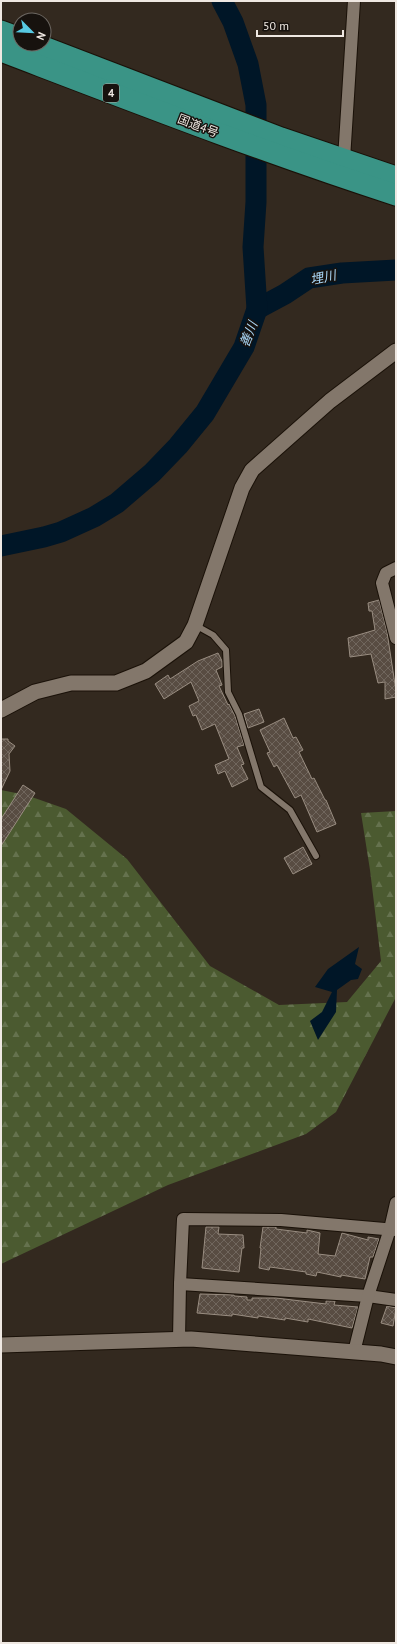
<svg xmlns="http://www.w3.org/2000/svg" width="397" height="1644" viewBox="0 0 397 1644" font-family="'PT Sans','Noto Sans JP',sans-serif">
<defs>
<pattern id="forest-firs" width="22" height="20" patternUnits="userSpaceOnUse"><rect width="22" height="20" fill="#4b5a30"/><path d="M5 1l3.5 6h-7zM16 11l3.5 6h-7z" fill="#65724e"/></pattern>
<pattern id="building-cross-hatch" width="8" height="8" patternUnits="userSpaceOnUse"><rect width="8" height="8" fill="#584c42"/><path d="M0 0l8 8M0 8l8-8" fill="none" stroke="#70665d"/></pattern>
</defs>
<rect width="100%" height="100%" fill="#33291f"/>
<!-- forest -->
<polygon fill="url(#forest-firs)" points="1,790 26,795 66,809 127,859 210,966 279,1005 347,1002 381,961 370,870 361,813 396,811 396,997 336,1112 306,1134 168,1185 1,1264"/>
<!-- water -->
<polygon fill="#001627" points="359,947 355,964 362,969 358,979 351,980 337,990 336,1012 318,1040 310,1021 322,1012 332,992 315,987 328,969"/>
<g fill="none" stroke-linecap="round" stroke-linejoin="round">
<!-- river -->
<g stroke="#001627" stroke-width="21">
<polyline points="257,309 285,294 309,278 342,273 396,270"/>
<polyline points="1,546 44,537 61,532 94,517 117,503 152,473 178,446 205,413 244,347 257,309 253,247 256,202 256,105 248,64 233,22 222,1"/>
</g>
</g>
<!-- building -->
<g fill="url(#building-cross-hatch)" stroke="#998d81">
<polygon points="379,600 387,632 396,691 396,697 385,699 385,682 378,683 371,654 350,657 348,638 375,630 372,611 369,611 368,603"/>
<polygon points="218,653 222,661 222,667 216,670 222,685 219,686 228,705 229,704 235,716 244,745 237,747 244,764 241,765 248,779 232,787 225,771 218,774 215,765 229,759 215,724 202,730 196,715 193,716 189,706 199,701 191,682 164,699 155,684 168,675 170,679 198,661"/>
<polygon points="259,709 264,722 248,728 244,714"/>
<polygon points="284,718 293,738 296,737 303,750 299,752 312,779 314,778 325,800 326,800 336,824 317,832 301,795 295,798 277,765 274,767 267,753 270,752 260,730"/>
<polygon points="1,739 8,739 8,741 15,746 9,754 10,771 1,790"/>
<polygon points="23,785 35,793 1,846 1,819"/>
<polygon points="303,847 312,864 293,874 284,858"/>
<polygon points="206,1227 219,1227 218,1234 243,1235 244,1248 242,1248 239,1272 202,1268"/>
<polygon points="263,1227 276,1227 276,1229 307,1233 307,1230 320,1233 318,1254 335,1256 342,1233 368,1240 368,1237 379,1239 373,1257 370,1257 365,1279 341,1275 341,1277 317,1272 316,1276 306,1274 306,1272 270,1267 269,1270 259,1268 261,1248 260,1248"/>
<polygon points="200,1294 234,1295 234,1296 247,1297 247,1300 252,1300 252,1298 276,1298 326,1304 326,1301 335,1301 334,1305 358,1307 352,1328 308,1319 308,1322 285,1318 285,1320 258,1316 258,1318 232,1314 232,1316 197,1313"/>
<polygon points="387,1306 396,1308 393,1326 381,1323"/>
</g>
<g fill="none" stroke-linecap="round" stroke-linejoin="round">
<!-- service casing -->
<g stroke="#1a1108" stroke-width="8">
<polyline id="service" points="195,625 213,635 226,650 228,692 239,714 261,787 290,810 316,856"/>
</g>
<!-- minor casing -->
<g stroke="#1a1108" stroke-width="14">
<g id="minor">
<polyline points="344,159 354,1"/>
<polyline points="396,568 386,573 382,583 396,638"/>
<polyline points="180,1284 368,1296 396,1300"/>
<polyline points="179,1339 180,1284 183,1219 281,1220 396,1230"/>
<polyline points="354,1352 368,1296 390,1229 396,1203"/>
</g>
</g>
<!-- tertiary casing -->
<g stroke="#1a1108" stroke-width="17">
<g id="tertiary">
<polyline points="1,710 35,692 71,683 116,683 146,671 186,642 195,625 242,488 252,470 330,401 396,351"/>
<polyline points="1,1345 191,1339 381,1354 396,1357"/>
</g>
</g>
<!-- trunk casing -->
<g stroke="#1a1108" stroke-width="23">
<g id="trunk">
<polyline points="1,31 20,38"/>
<polyline points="36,44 281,138 396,177"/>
<path d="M1 51C132 101 263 152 396 195"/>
</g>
</g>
<!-- service -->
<use href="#service" stroke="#83776b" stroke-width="6"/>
<!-- minor -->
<use href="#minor" stroke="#83776b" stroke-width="12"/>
<!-- tertiary -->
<use href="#tertiary" stroke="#83776b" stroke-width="15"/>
<!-- trunk -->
<use href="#trunk" stroke="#3a9486" stroke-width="21"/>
</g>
<g text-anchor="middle" stroke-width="3" stroke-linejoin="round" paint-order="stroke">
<!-- shield labels -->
<rect fill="#17120e" stroke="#aea8a2" stroke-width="1" x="103" y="84" width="16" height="18" rx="3"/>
<g font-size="11" font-weight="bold" fill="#efe8e2">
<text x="111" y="97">4</text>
</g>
<!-- street labels -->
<g font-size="12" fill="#efe8e2" stroke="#17120e">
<text transform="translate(198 126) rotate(21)" y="4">国道4号</text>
</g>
<!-- water labels -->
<g font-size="13" font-style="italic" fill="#aad9fa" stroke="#17120e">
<text transform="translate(323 277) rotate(-12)" y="5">埋川</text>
<text transform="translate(248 334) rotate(-69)" y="5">善川</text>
</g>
</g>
<!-- border -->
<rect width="397" height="1644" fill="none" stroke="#efe8e2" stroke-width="4"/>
<!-- north arrow -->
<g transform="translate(32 32) rotate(114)"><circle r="19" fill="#17120e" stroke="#6d6863"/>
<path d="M0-3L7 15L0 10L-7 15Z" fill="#57c9e2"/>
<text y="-6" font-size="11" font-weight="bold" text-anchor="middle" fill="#efe8e2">N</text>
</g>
<!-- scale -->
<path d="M257 30v6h86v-6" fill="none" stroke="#efe8e2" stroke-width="2"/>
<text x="263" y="30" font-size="12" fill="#efe8e2" stroke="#17120e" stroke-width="3" paint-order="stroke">50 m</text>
</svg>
